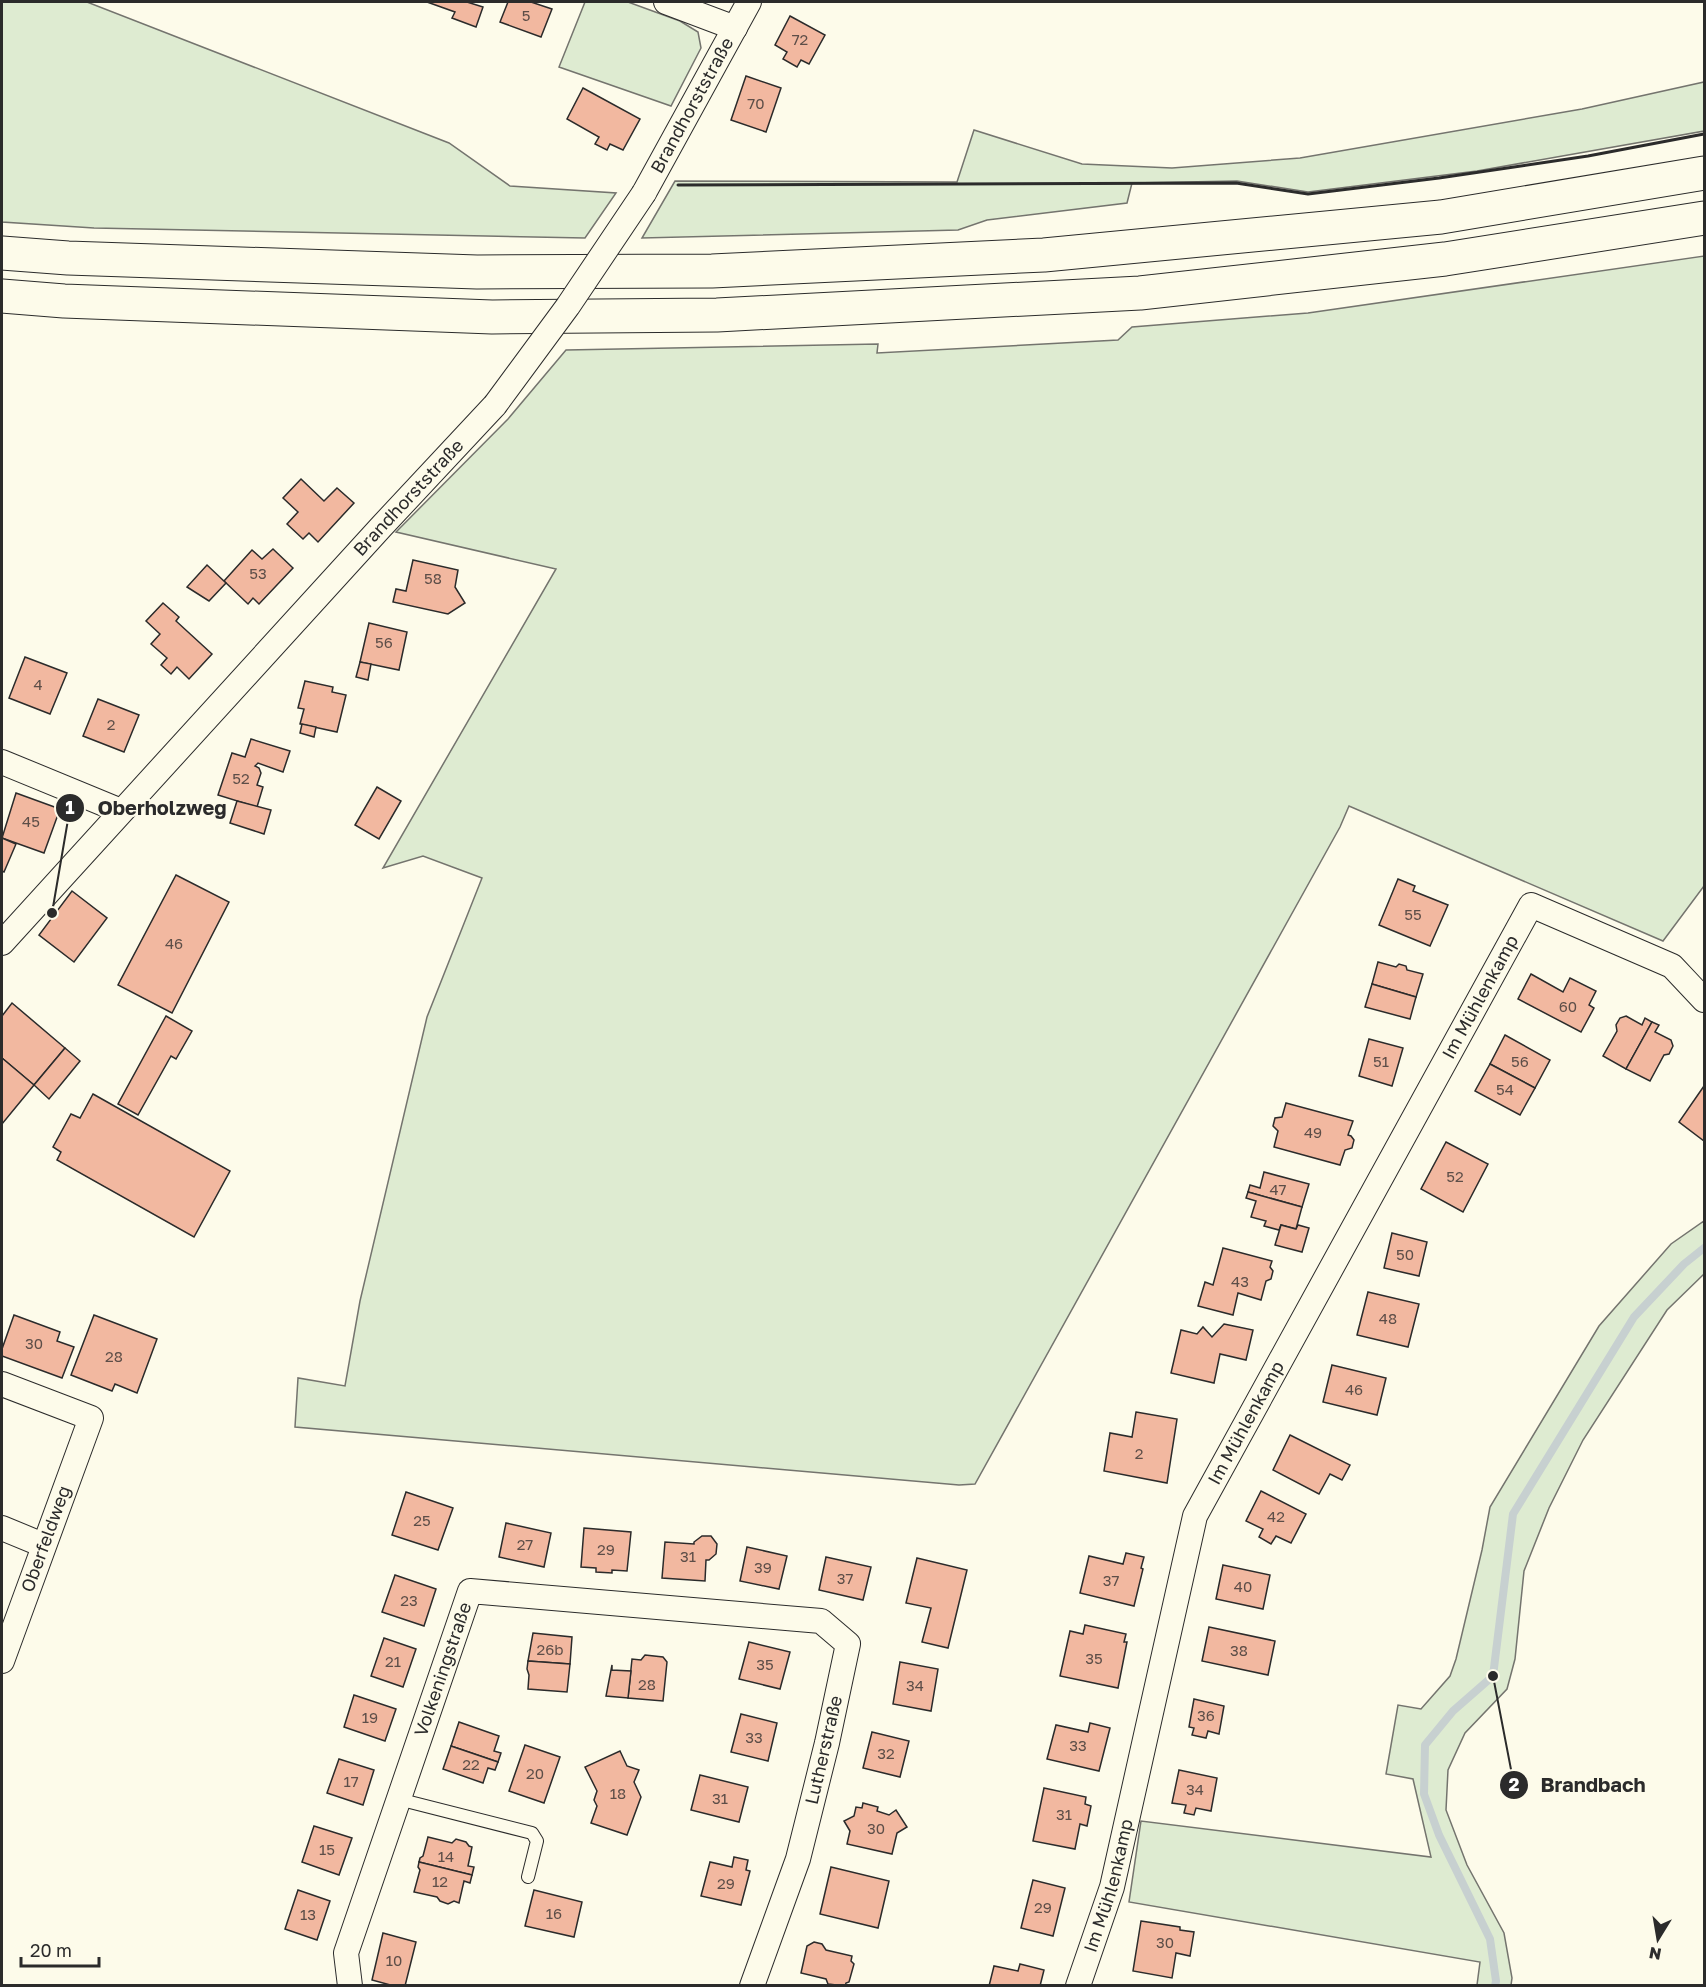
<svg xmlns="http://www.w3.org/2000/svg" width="1706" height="1987" viewBox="0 0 1706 1987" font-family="'Golos Text',sans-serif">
<rect width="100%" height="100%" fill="#fdfbea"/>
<!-- green -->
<g fill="#deebd1" stroke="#74746e" stroke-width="1.5">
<polygon points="2,2 87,2 449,143 510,186 616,193 585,238 94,228 2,222"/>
<polygon points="585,2 628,2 680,21 698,32 701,48 671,106 559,67"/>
<polygon points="1704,82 1704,131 1477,171 1308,192 1237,181 1132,183 1127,203 987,220 958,230 642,238 675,181 957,182 974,130 1082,164 1172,168 1300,158 1582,109"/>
<polygon points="1704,256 1704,886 1663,941 1349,806 1340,827 975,1484 959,1485 295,1427 298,1378 345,1386 360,1301 427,1017 482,878 423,856 383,868 556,569 396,532 508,419 566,350 878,344 877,353 1118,340 1132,327 1308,313"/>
<polygon points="1704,1221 1704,1274 1667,1310 1583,1440 1549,1508 1524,1571 1515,1659 1507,1689 1465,1733 1448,1770 1446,1810 1467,1865 1504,1933 1512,1978 1511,1985 1477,1985 1480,1962 1129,1902 1141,1821 1431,1857 1413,1779 1386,1774 1398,1705 1421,1709 1450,1676 1456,1659 1482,1550 1490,1507 1599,1326 1671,1244"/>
</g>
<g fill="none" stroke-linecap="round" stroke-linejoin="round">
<!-- stream -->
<polyline stroke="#c7d0d0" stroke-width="8" points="1495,1986 1496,1981 1490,1939 1439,1835 1424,1794 1425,1745 1453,1711 1493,1676 1513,1514 1634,1317 1684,1264 1704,1248"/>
</g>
<!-- building -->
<g fill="#f2b8a0" stroke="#2b2b2b" stroke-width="1.5">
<polygon points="427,2 467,2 483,7 476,27 452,18 455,12"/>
<polygon points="508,2 531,2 552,9 541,37 500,22"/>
<polygon points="790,16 825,35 809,64 801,60 797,67 783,59 787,52 775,45"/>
<polygon points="746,76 781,88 766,132 731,120"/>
<polygon points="583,88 640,119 623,150 610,144 607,150 595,144 599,137 567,119"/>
<polygon points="301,479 324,501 337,488 354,503 318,542 309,533 303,539 287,524 298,512 283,498"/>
<polygon points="273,549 293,568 259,604 253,598 248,604 224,581 252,550 262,559"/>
<polygon points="413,560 458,570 455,587 465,603 448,614 393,602 396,589 406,591"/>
<polygon points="207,565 226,583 209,601 187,587"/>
<polygon points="163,603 179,617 176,621 212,654 189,679 177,667 171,674 161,665 167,658 151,644 160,634 146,621"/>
<polygon points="369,623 407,632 399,670 360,662"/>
<polygon points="25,657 67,673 50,714 9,698"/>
<polygon points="360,662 371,664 368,680 356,677"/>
<polygon points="305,681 333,687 332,692 346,695 337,732 300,724 304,709 298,708"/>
<polygon points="98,699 139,715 124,752 83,736"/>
<polygon points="302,724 316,727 314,737 300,733"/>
<polygon points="251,739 290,751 283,772 258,763 255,766 259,768 261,773 257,785 263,787 257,807 218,795 232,753 245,757"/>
<polygon points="377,787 401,801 379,839 355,825"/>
<polygon points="16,793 60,809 44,853 2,838"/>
<polygon points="237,801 271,810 264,834 230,823"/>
<polygon points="2,838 16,844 4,872 2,871"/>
<polygon points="176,875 229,902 172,1013 118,985"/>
<polygon points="1398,879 1415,886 1413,891 1448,905 1430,946 1379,925"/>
<polygon points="72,891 107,918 74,962 39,935"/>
<polygon points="1378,962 1396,967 1399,964 1406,966 1407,970 1423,974 1416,997 1372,984"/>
<polygon points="1531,974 1563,992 1570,978 1596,991 1589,1005 1594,1008 1581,1032 1518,999"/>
<polygon points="1372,984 1416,997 1410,1019 1365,1007"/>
<polygon points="12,1003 65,1048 34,1085 2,1058 2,1016"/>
<polygon points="166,1016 192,1031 176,1059 171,1056 138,1115 118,1104"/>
<polygon points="1626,1016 1642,1025 1645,1018 1652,1022 1626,1069 1603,1056 1617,1031 1616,1025 1620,1018"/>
<polygon points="1652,1022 1659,1025 1655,1032 1671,1040 1673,1046 1669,1054 1664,1055 1650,1081 1626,1069"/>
<polygon points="1505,1035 1550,1060 1535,1088 1490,1064"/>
<polygon points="1369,1039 1403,1048 1392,1086 1359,1076"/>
<polygon points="65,1048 80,1061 49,1099 34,1085"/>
<polygon points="2,1058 34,1085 2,1124"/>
<polygon points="1490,1064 1535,1088 1520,1115 1475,1091"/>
<polygon points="1704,1086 1704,1141 1679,1122"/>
<polygon points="93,1094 230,1171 194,1237 57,1160 61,1152 53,1147 71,1114 80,1118"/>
<polygon points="1286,1103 1353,1121 1348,1135 1351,1136 1354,1140 1352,1148 1345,1150 1340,1165 1274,1147 1278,1131 1273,1126 1275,1118 1282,1117"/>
<polygon points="1446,1142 1488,1164 1463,1212 1421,1189"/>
<polygon points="1264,1172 1309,1184 1302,1207 1248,1192 1250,1185 1260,1188"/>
<polygon points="1248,1192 1302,1207 1296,1229 1281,1225 1279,1230 1264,1226 1266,1221 1251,1217 1256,1201 1246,1198"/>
<polygon points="1281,1225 1296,1229 1298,1225 1309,1228 1302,1252 1275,1245"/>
<polygon points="1392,1233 1427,1242 1419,1276 1384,1268"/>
<polygon points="1223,1248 1272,1261 1270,1267 1273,1271 1271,1279 1266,1281 1261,1300 1238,1293 1233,1315 1198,1306 1205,1282 1213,1285"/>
<polygon points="1368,1292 1419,1304 1408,1347 1357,1335"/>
<polygon points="14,1315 60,1332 57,1341 74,1347 62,1378 2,1356 2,1349"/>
<polygon points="94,1315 157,1339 137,1393 115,1384 112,1391 71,1375"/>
<polygon points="1224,1324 1253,1330 1246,1360 1220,1354 1214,1383 1171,1373 1181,1330 1197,1334 1203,1327 1212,1337"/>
<polygon points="1332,1365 1386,1378 1377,1415 1323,1402"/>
<polygon points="1136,1412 1177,1419 1167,1483 1104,1471 1110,1433 1132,1437"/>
<polygon points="1290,1435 1350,1465 1342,1480 1330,1474 1319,1494 1273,1470"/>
<polygon points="1261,1491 1306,1514 1291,1543 1276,1536 1271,1544 1259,1537 1263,1529 1246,1521"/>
<polygon points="406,1492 453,1508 438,1550 392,1535"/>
<polygon points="506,1523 551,1533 544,1567 499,1557"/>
<polygon points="584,1528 631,1532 627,1571 612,1570 612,1573 596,1572 596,1568 581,1567"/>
<polygon points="702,1536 711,1536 717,1544 716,1554 709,1560 706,1560 705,1581 662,1578 665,1542 694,1544 694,1542"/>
<polygon points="747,1547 787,1556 779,1589 740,1581"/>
<polygon points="1126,1553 1144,1557 1141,1568 1143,1569 1134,1606 1080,1593 1089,1556 1123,1564"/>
<polygon points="826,1557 871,1567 863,1600 819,1590"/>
<polygon points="917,1558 967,1570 948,1648 922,1642 931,1608 906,1603"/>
<polygon points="1223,1565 1270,1575 1263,1609 1216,1599"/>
<polygon points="395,1575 436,1589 424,1626 382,1612"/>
<polygon points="1085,1625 1126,1634 1124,1642 1127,1642 1118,1688 1060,1676 1070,1631 1083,1634"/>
<polygon points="1209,1627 1275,1641 1268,1675 1202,1661"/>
<polygon points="533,1633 572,1637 570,1664 528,1661"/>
<polygon points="384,1638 416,1649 403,1687 371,1676"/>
<polygon points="749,1642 790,1652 780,1689 739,1679"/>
<polygon points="645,1655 663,1657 667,1662 663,1701 628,1698 632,1659 641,1660"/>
<polygon points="528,1661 570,1664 567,1692 528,1689 529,1675 527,1669"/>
<polygon points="900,1662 938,1669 931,1711 893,1704"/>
<polygon points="612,1665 612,1670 631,1671 628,1698 606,1696"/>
<polygon points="354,1695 396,1709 385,1741 344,1727"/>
<polygon points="1194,1699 1224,1706 1219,1734 1208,1731 1206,1738 1192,1735 1194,1728 1189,1727"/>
<polygon points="741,1714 777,1723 768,1761 731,1752"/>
<polygon points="459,1722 499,1736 494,1751 501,1753 498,1762 451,1746"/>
<polygon points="1090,1723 1110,1728 1099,1771 1047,1759 1056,1725 1088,1732"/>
<polygon points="872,1732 909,1741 900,1777 863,1768"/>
<polygon points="525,1745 560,1757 544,1803 509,1791"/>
<polygon points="451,1746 498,1762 495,1770 488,1768 483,1783 443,1769"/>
<polygon points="620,1751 627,1766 639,1770 634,1782 641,1797 627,1835 591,1823 597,1806 594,1800 597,1791 585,1767"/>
<polygon points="339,1759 374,1770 363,1805 327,1793"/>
<polygon points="1179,1770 1217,1778 1211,1811 1196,1808 1194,1815 1184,1813 1186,1805 1172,1803"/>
<polygon points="700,1775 748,1787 739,1822 691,1810"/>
<polygon points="1044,1788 1086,1797 1085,1804 1091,1806 1087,1826 1080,1824 1075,1849 1033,1841"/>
<polygon points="863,1803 878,1807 877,1811 889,1815 896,1810 907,1827 897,1833 892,1854 847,1844 850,1831 844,1821 854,1816 856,1807 862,1808"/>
<polygon points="314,1826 352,1838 339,1875 302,1862"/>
<polygon points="428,1837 452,1843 456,1839 466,1842 469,1846 472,1847 468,1866 474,1867 472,1875 419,1862 420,1858 423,1856"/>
<polygon points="734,1857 748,1860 746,1870 750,1871 741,1905 701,1896 710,1862 732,1867"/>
<polygon points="419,1862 472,1875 470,1883 464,1881 459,1903 454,1901 448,1904 440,1901 437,1897 414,1892 420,1870 418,1867"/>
<polygon points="831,1867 889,1881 878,1928 820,1914"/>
<polygon points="1033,1880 1065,1888 1053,1936 1021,1928"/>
<polygon points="298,1890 330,1901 317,1940 285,1929"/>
<polygon points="534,1890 582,1902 574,1937 525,1926"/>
<polygon points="1141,1921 1180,1927 1180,1930 1194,1932 1190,1956 1176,1953 1172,1978 1133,1971"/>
<polygon points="383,1933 416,1942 405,1986 394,1986 372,1980"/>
<polygon points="814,1942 822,1944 826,1950 852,1956 851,1961 854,1964 849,1982 846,1983 845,1986 828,1984 826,1979 801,1973 807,1946"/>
<polygon points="1020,1964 1044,1970 1040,1986 989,1986 994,1966 1018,1971"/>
</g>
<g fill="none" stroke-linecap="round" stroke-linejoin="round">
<!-- lane casing -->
<g stroke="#2b2b2b" stroke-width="14">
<polyline id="lane" points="398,1799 532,1833 537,1841 528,1877"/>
</g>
<!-- street casing -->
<g stroke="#2b2b2b" stroke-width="26">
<g id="street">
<polyline points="666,2 735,28"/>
<path id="s1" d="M644 193 749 2"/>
<polyline points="2,762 121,811"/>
<path id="s2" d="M2 943 381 527 495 405"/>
<polyline points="2,1384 91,1418 2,1661"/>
<polyline points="2,1528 43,1545"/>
<path id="s3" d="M350 1986 346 1953 470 1591 821 1621 848 1644 827 1743 798 1859 752 1986"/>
<path id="s4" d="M1078 1986 1112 1887 1195 1516 1531 905 1672 966 1704 1000"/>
</g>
</g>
<!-- highway casing -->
<g stroke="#2b2b2b" stroke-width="35">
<g id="highway">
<polyline points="2,253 68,258 477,272 712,271 1044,255 1441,217 1704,173"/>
<polyline points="2,296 64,301 492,317 717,315 1140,293 1445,259 1704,218"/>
</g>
</g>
<!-- lane -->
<use href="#lane" stroke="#fdfbea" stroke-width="12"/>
<!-- street -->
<use href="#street" stroke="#fdfbea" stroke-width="24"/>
<!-- highway -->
<use href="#highway" stroke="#fdfbea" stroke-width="33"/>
<!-- street-bridge casing -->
<g stroke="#2b2b2b" stroke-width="26" stroke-linecap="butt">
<polyline id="street-bridge" points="495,405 568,306 644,193"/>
</g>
<!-- street-bridge -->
<use href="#street-bridge" stroke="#fdfbea" stroke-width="24"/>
<!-- wall -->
<polyline stroke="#2b2b2b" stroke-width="3" points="678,185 1236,183 1308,194 1439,178 1588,156 1704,134"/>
</g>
<g text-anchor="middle" stroke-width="4.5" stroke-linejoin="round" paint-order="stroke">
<!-- number labels -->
<g font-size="15" fill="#5d4e48">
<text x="526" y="21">5</text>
<text x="800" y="45">72</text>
<text x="756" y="109">70</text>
<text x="258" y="579">53</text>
<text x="433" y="584">58</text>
<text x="384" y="648">56</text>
<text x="38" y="690">4</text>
<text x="111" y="730">2</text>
<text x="241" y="784">52</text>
<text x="31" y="827">45</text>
<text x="1413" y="920">55</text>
<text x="174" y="949">46</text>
<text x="1568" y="1012">60</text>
<text x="1381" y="1067">51</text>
<text x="1520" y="1067">56</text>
<text x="1505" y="1095">54</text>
<text x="1313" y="1138">49</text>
<text x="1455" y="1182">52</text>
<text x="1278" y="1195">47</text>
<text x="1405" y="1260">50</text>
<text x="1240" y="1287">43</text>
<text x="1388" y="1324">48</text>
<text x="34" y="1349">30</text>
<text x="114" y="1362">28</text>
<text x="1354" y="1395">46</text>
<text x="1139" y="1459">2</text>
<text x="1276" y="1522">42</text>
<text x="422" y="1526">25</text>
<text x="525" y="1550">27</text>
<text x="606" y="1555">29</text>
<text x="688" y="1562">31</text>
<text x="763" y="1573">39</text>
<text x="845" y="1584">37</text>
<text x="1111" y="1586">37</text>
<text x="1243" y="1592">40</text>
<text x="409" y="1606">23</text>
<text x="550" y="1655">26b</text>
<text x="1239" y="1656">38</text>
<text x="1094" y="1664">35</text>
<text x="393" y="1667">21</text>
<text x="765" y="1670">35</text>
<text x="647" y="1690">28</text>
<text x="915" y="1691">34</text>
<text x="1206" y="1721">36</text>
<text x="370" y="1723">19</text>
<text x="754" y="1743">33</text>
<text x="1078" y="1751">33</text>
<text x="886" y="1759">32</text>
<text x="471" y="1770">22</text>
<text x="535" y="1779">20</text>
<text x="351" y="1787">17</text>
<text x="1195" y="1795">34</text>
<text x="618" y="1799">18</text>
<text x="720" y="1804">31</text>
<text x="1064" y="1820">31</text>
<text x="876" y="1834">30</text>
<text x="327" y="1855">15</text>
<text x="446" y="1862">14</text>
<text x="440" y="1887">12</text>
<text x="726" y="1889">29</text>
<text x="1043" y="1913">29</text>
<text x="554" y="1919">16</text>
<text x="308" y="1920">13</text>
<text x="1165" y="1948">30</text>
<text x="394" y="1966">10</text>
</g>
<!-- street labels -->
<g font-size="18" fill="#2b2b2b" stroke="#fdfbea">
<text dy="6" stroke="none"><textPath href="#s1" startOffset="100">Brandhorststraße</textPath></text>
<text dy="6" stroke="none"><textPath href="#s2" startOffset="603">Brandhorststraße</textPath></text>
<text dy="6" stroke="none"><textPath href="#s4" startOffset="1077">Im Mühlenkamp</textPath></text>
<text dy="6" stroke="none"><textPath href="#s4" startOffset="591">Im Mühlenkamp</textPath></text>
<text transform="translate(46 1539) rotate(-70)" y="6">Oberfeldweg</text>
<text dy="6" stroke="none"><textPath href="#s3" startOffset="333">Volkeningstraße</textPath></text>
<text transform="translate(824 1750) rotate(-77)" y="6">Lutherstraße</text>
<text dy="6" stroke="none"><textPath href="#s4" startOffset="105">Im Mühlenkamp</textPath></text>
</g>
</g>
<!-- callouts -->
<path fill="none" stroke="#2b2b2b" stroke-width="2" d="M52 913L70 808M1493 1676L1514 1785"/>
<g fill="#2b2b2b" stroke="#fdfbea" stroke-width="2">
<circle cx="52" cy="913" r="6"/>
<circle cx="1493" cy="1676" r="6"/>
<circle cx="70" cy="808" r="15"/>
<circle cx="1514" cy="1785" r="15"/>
</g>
<g font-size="18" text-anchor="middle" font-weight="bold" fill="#fff">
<text x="70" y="814">1</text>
<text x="1514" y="1791">2</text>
</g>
<g font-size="20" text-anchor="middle" font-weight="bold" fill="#2b2b2b" stroke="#fdfbea" stroke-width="4.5" stroke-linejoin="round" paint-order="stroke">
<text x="162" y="815">Oberholzweg</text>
<text x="1593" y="1792">Brandbach</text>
</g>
<!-- border -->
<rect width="1706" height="1987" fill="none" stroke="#2b2b2b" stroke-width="6"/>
<!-- north arrow -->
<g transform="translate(1658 1939) rotate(191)" stroke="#fdfbea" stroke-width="4.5" paint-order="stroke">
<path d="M0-4.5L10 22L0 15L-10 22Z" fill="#2b2b2b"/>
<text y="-9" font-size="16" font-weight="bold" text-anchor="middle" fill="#2b2b2b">N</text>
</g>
<!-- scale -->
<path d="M21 1957v9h78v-9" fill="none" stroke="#2b2b2b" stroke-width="3"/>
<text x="30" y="1957" font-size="18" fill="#2b2b2b" stroke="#fdfbea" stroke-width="4.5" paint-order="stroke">20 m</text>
</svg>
